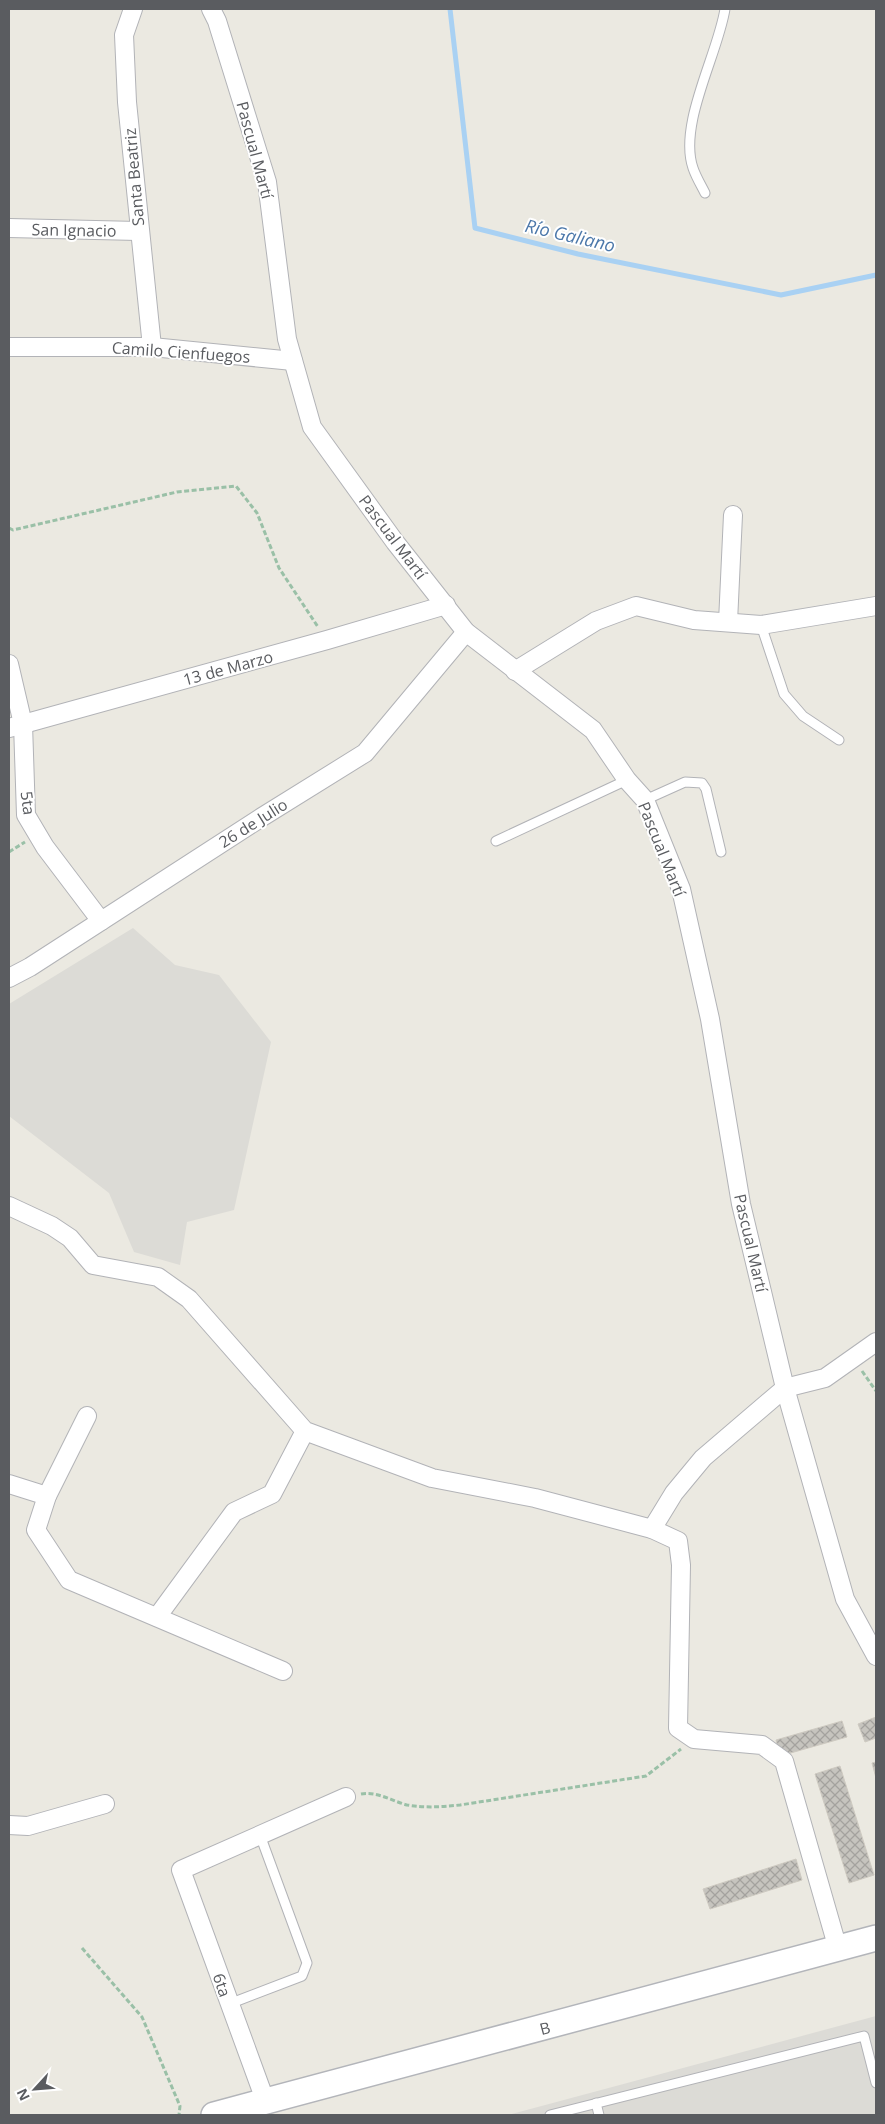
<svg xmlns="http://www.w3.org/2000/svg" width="885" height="2124" viewBox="0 0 885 2124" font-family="'Open Sans',sans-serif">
<defs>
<pattern id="building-cross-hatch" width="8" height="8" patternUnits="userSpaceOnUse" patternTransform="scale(1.25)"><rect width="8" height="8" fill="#c6c4be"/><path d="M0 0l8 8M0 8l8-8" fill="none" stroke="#a4a29e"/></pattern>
</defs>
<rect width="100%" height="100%" fill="#ebe9e1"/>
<!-- industrial -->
<g fill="#dcdbd6">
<polygon points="133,928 175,965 219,975 271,1042 234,1210 187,1222 180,1265 134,1252 109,1193 9,1116 9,1004"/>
<polygon points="876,2016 876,2115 508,2115"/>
</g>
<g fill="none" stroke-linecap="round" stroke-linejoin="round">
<!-- stream -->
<polyline stroke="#a9d1f3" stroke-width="5" points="450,9 475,228 578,254 781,295 876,275"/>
</g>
<!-- building -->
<g fill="url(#building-cross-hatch)" stroke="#cecac1">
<polygon points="876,1717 876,1738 865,1742 858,1724"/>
<polygon points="842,1721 847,1737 780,1756 776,1740"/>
<polygon points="876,1762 876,1778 872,1763"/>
<polygon points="840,1766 874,1875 849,1883 815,1774"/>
<polygon points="796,1859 802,1880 710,1909 703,1889"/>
</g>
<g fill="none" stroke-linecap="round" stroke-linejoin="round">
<!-- lane casing -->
<g stroke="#b2b3b7" stroke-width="11">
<g id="lane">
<path d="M705 193C701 185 696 177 693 168 678 124 718 54 725 9"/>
<polyline points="761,625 784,694 803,716 839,740"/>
<polyline points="645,800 685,782 702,783 706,789 721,852"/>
<polyline points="496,841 627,780"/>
<polyline points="229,2004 302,1976 307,1963 260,1835"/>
<polyline points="596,2103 599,2115"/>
<polyline points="550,2115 864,2036 876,2083"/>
</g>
</g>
<!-- street casing -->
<g stroke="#b2b3b7" stroke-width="20">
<g id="street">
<polyline points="133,9 124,35 127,102 152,347"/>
<polyline points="211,9 217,21 267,182 287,339 312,427 395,542 466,632 593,730 627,780 645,800 681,889 710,1019 741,1204 785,1388 845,1599 876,1656"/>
<polyline points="9,228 138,231"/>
<polyline points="9,347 152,347 293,361"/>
<polyline points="728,622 733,515"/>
<polyline points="9,664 23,724 26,815 45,847 101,921"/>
<polyline points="515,671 596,621 636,606 694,620 761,625 876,606"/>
<polyline points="9,728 327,640 446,605"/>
<polyline points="9,978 30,967 262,817 365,753 466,632"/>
<polyline points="9,1206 52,1226 70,1238 93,1265 158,1277 189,1299 305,1431 432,1478 535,1498 652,1529 678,1541 681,1565 678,1728 694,1739 762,1745 784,1761 838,1949"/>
<polyline points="87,1416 47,1496 36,1530 69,1580 283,1671"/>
<polyline points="9,1484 47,1496"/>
<polyline points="652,1529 674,1493 703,1458 785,1388 825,1378 876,1342"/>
<polyline points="157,1617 234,1512 272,1494 305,1431"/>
<polyline points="9,1825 28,1826 105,1804"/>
<polyline points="265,2100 181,1870 346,1797"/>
</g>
</g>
<!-- secondary casing -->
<g stroke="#b3b5ba" stroke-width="28">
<polyline id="secondary" points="214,2115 876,1938"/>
</g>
<!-- path -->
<g stroke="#9ac0a7" stroke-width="3" stroke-dasharray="5 2.5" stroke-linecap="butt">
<polyline points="9,528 13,530 177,492 236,486 257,513 279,568 318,627"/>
<polyline points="9,852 25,842"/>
<polyline points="862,1371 876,1391"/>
<path d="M361 1794C377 1791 392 1801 407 1805 426 1808 441 1807 460 1805L646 1776 681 1749"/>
<polyline points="82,1948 142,2017 180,2106 179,2115"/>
</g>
<!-- lane -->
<use href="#lane" stroke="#fff" stroke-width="9"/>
<!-- street -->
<use href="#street" stroke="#fff" stroke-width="18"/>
<!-- secondary -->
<use href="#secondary" stroke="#fff" stroke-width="25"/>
</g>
<g text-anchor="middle" stroke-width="4" stroke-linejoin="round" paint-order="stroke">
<!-- street labels -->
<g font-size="16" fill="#5a5c60" stroke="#fff">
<text transform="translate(255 150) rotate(75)" y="6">Pascual Martí</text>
<text transform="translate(134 177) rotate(-95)" y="6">Santa Beatriz</text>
<text transform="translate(74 230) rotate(1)" y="6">San Ignacio</text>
<text transform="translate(181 352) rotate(4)" y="6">Camilo Cienfuegos</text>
<text transform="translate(393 537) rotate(53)" y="6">Pascual Martí</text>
<text transform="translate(228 668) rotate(-15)" y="6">13 de Marzo</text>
<text transform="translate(28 803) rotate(82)" y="6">5ta</text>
<text transform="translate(253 823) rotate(-32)" y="6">26 de Julio</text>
<text transform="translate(662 849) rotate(68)" y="6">Pascual Martí</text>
<text transform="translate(751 1243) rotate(77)" y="6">Pascual Martí</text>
<text transform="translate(222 1985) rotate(71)" y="6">6ta</text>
<text transform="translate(545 2028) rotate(-15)" y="6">B</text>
</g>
<!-- water labels -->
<g font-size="18" font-style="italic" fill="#4c78aa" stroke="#fff">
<text transform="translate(570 236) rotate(13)" y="6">Río Galiano</text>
</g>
</g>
<!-- border -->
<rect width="885" height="2124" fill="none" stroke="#5a5c60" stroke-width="20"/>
<!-- north arrow -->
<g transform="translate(35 2089) rotate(244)" stroke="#ffffff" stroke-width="4" paint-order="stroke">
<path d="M0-4L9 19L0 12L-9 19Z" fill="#5a5c60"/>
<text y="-8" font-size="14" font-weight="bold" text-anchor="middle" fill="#5a5c60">N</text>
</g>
</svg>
